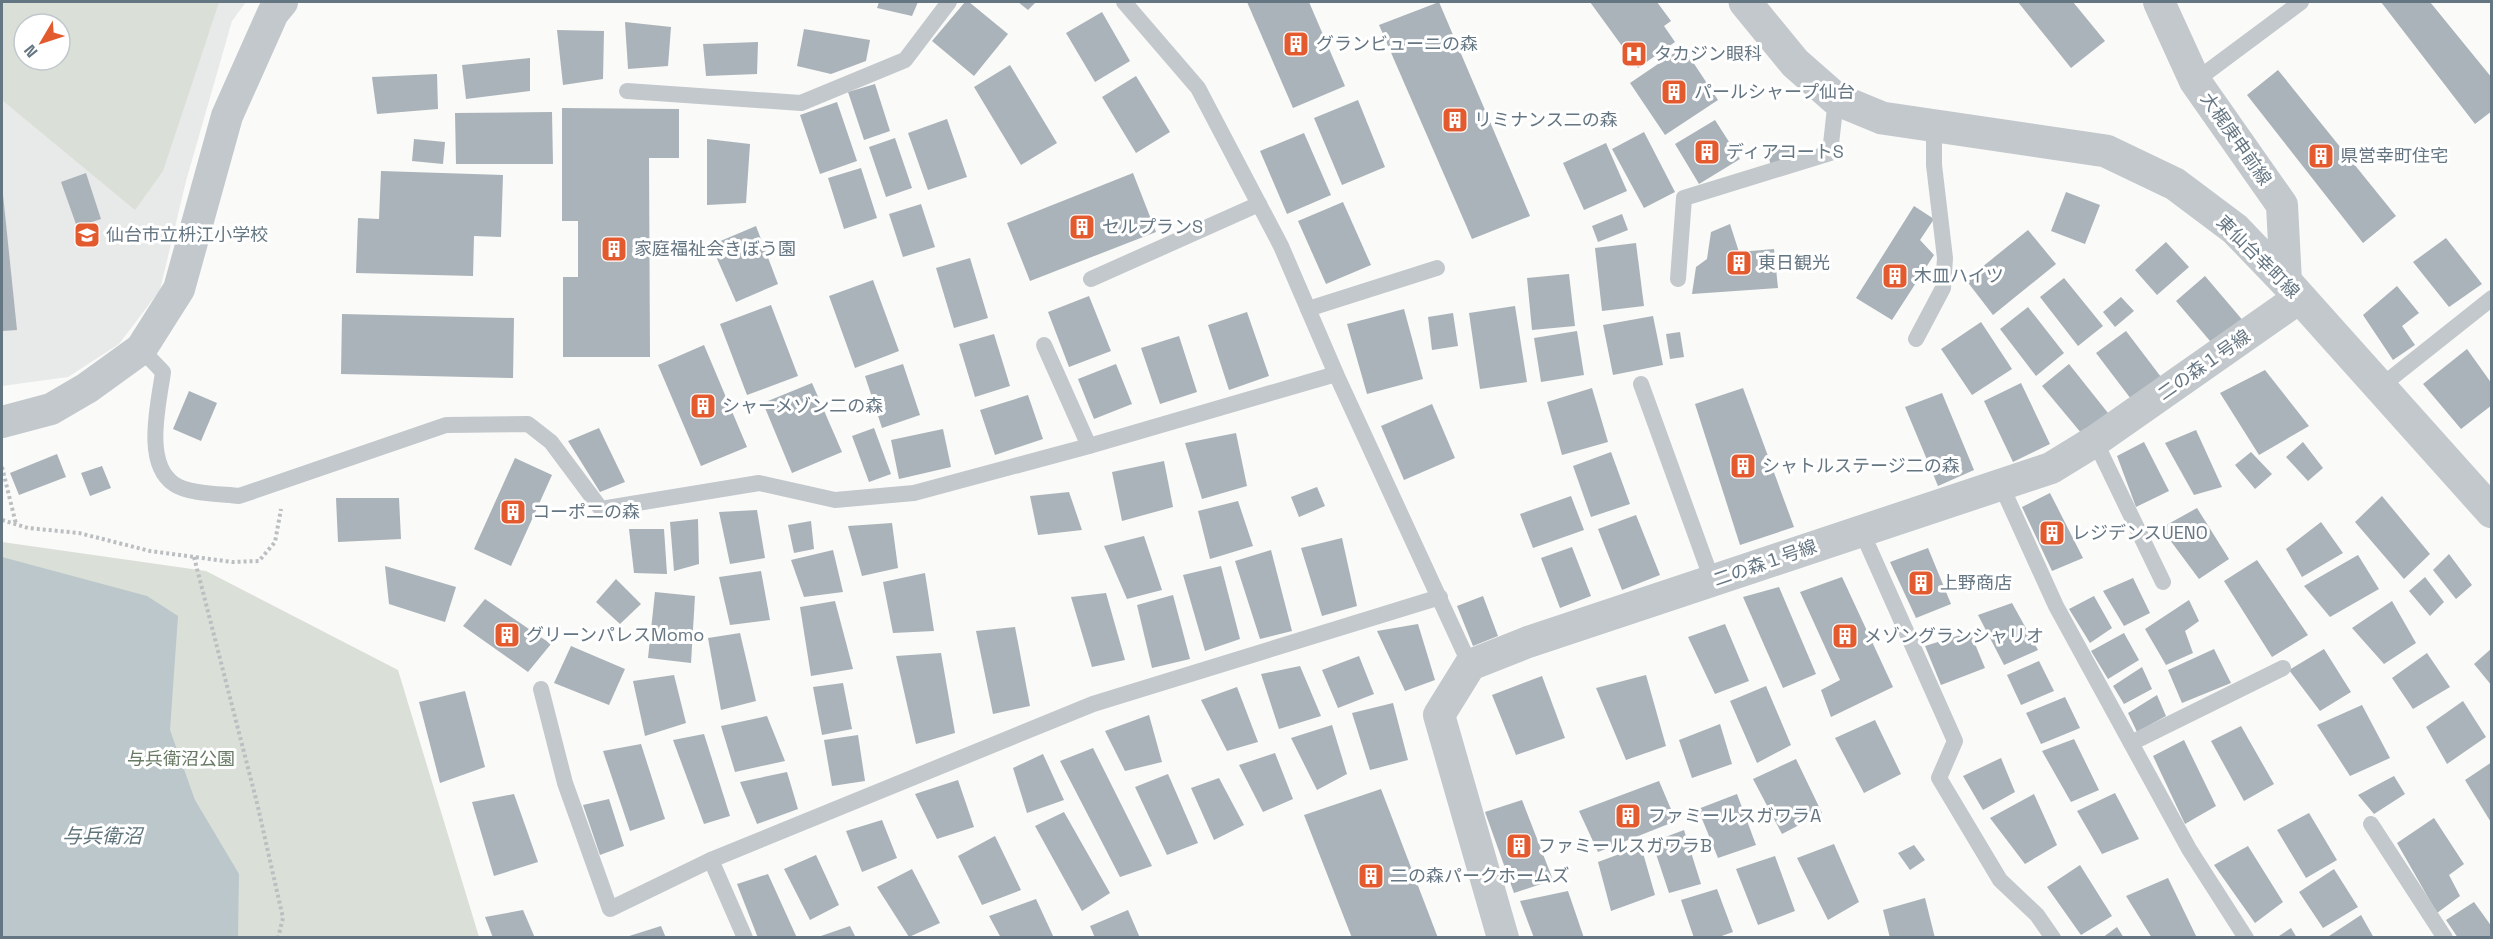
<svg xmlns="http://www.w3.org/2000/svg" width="2493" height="939" viewBox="0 0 2493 939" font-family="'Space Grotesk','Noto Sans JP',sans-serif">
<rect width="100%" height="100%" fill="#fafaf8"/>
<!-- built -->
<path fill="#e8e9e9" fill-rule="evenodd" d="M2 2H246L232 21 186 181 160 290 119 344 68 377 2 386ZM24 24H60V60H24Z"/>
<!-- green -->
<g fill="#dadfd7" fill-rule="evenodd">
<path d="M2 2H219L163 171 135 210 2 100ZM24 24H60V60H24Z"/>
<polygon points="2,542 206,571 398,670 479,937 2,938"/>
</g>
<!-- water -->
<polygon fill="#bcc7cc" points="2,557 147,596 178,616 170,730 195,800 239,874 238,937 2,937"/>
<!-- building -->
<g fill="#aab3b9">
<polygon points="879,2 918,2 912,16 877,8"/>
<polygon points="965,2 969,2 1008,34 974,76 932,41"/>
<polygon points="1018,2 1036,2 1028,10"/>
<polygon points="1247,2 1309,2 1345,86 1293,108"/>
<polygon points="1439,2 1530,216 1472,239 1379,25"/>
<polygon points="1590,2 1657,2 1671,21 1664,26 1675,42 1638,68"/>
<polygon points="2018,2 2073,2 2105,41 2071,68"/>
<polygon points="2381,2 2430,2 2492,78 2492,111 2475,124"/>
<polygon points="1102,12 1130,61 1095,82 1066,33"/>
<polygon points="625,22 671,27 668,66 628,69"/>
<polygon points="804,29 870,40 866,61 831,74 797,66"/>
<polygon points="557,30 604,31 603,79 563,85"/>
<polygon points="758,42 757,74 706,76 703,44"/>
<polygon points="1683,47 1718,100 1665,135 1630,83"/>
<polygon points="530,58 530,91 466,99 462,65"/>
<polygon points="1010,65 1057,143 1021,165 974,87"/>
<polygon points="2278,70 2396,216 2363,243 2247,95"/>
<polygon points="437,74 438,109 377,114 372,77"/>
<polygon points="1136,76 1170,132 1136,153 1102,97"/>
<polygon points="875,84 890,131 864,140 848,92"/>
<polygon points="1358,100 1385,167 1342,185 1314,118"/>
<polygon points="837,102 857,161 820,174 800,115"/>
<polygon points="562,108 679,109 679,158 649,158 650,357 563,357 563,277 578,277 578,221 562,221"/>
<polygon points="552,112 553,164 456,164 455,113"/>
<polygon points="947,119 967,177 928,190 908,133"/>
<polygon points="1715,120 1740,159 1699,184 1675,144"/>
<polygon points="1644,132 1675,192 1644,208 1612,149"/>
<polygon points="1304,133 1331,195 1287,214 1260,151"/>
<polygon points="895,138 912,188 886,197 869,147"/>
<polygon points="414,139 445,142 443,164 412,161"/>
<polygon points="707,139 750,144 746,203 707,205"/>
<polygon points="1606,143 1627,191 1584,210 1563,163"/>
<polygon points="1793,145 1797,157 1771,165 1767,153"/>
<polygon points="861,168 877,218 844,229 828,178"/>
<polygon points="381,171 503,175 501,237 474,236 473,276 356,273 358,218 379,219"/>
<polygon points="86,173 101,219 77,227 61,182"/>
<polygon points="1133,173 1156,232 1030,281 1007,223"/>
<polygon points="2,185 17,330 2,331"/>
<polygon points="2066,192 2100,205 2085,244 2051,231"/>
<polygon points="1343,202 1371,265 1326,284 1298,221"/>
<polygon points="921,204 935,247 903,257 889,214"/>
<polygon points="1914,206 1934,219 1920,240 1934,255 1892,320 1856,298"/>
<polygon points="1622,214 1628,230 1598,242 1592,226"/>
<polygon points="1730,224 1739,252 1774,249 1778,288 1692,294 1696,267 1707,259 1711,232"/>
<polygon points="756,226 778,284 736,302 711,245"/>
<polygon points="2028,230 2056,264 1993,315 1966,280"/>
<polygon points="2446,238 2482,284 2449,307 2413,262"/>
<polygon points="2166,242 2189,267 2157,295 2135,270"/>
<polygon points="1636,243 1644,306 1602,311 1595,248"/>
<polygon points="970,258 988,318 954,328 936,268"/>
<polygon points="1569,274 1575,326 1532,330 1527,278"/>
<polygon points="2205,276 2245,323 2216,348 2176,301"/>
<polygon points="2064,278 2103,326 2078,346 2040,297"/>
<polygon points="873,280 899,351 855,368 829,296"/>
<polygon points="2397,286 2419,313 2402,326 2415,345 2393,360 2363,315"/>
<polygon points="1089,296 1111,351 1069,367 1048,312"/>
<polygon points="2121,297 2134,311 2115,327 2103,312"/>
<polygon points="771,305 798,376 747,395 720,324"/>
<polygon points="1515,306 1527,382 1480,389 1469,313"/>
<polygon points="2028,307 2064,353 2036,376 2000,329"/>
<polygon points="1404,309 1423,379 1367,394 1347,324"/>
<polygon points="1247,312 1269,376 1229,390 1208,325"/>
<polygon points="1453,313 1458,346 1432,350 1428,317"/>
<polygon points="342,314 514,318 513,378 341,374"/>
<polygon points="1653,316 1663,365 1613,375 1603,325"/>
<polygon points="1981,322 2012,369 1972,395 1941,349"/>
<polygon points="1577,331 1584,375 1541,382 1534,338"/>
<polygon points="2126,331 2161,377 2131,399 2096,353"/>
<polygon points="1680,332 1684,357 1670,359 1666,334"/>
<polygon points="994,334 1010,386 975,397 959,344"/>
<polygon points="1179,336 1197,392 1160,404 1141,348"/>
<polygon points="704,345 747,447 701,466 658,365"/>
<polygon points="2467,349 2492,384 2492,405 2461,429 2423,384"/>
<polygon points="903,364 920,415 882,428 865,376"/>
<polygon points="1116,364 1132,404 1094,419 1078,379"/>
<polygon points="2069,364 2108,413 2082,434 2042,386"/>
<polygon points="2265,370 2309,426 2259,455 2220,393"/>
<polygon points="812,383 842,452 792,473 763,403"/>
<polygon points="2021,383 2050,444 2013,462 1984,401"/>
<polygon points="1592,388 1608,442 1562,455 1547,402"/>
<polygon points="1743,388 1794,527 1740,545 1695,404"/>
<polygon points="189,391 217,403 201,441 173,429"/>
<polygon points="1942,393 1974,470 1938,486 1905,407"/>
<polygon points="1028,395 1043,439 995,455 980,410"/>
<polygon points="1432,404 1455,458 1404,480 1381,426"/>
<polygon points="599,428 625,482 600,492 568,441"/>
<polygon points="874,428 891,474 869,482 852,436"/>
<polygon points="943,429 951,467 899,479 891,440"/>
<polygon points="2196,430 2222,487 2194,495 2165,443"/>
<polygon points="1236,433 1247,486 1202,499 1185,443"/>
<polygon points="2144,442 2169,491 2136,507 2117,456"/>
<polygon points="2303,442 2323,468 2308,481 2286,457"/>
<polygon points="1611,452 1630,504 1591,517 1573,466"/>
<polygon points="2251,452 2272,474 2255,489 2235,465"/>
<polygon points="57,454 66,477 19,495 10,473"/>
<polygon points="515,458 552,475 511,566 474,549"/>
<polygon points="1164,461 1173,507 1122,521 1112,472"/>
<polygon points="102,466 111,488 90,496 81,473"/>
<polygon points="1317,487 1325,506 1299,517 1291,497"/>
<polygon points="1069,492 1082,530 1038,535 1030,496"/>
<polygon points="2050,493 2083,558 2052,571 2022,507"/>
<polygon points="1571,496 1584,530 1533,548 1520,514"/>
<polygon points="2382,496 2430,554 2404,579 2355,522"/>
<polygon points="336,498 399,498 401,539 338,542"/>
<polygon points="1238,501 1253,546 1210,559 1198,511"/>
<polygon points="2197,508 2229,559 2199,579 2161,528"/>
<polygon points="757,510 765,558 730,564 719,512"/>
<polygon points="1636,515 1660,575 1622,590 1598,529"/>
<polygon points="698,519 699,564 674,571 670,522"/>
<polygon points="811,521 814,549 794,553 788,525"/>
<polygon points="2321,522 2343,553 2302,577 2286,549"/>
<polygon points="892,523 898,568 862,576 848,526"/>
<polygon points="629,529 664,529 667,574 634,573"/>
<polygon points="1144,536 1162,590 1127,599 1104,546"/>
<polygon points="1342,538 1357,606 1322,616 1301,548"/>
<polygon points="1572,547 1591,596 1560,608 1541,558"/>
<polygon points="1928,548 1951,604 1916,618 1890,562"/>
<polygon points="833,550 843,592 804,597 791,560"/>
<polygon points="1271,550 1292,631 1260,639 1235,561"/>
<polygon points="2449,554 2472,585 2456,599 2433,570"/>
<polygon points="2358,555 2379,589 2330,617 2304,586"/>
<polygon points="2257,560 2308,635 2272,657 2224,581"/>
<polygon points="385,566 456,587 445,622 389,604"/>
<polygon points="1221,566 1240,639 1205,651 1183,575"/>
<polygon points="761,571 770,620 730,625 719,577"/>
<polygon points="925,573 934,631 893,633 883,582"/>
<polygon points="1842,577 1893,687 1831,717 1821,690 1840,680 1800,592"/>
<polygon points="2425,577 2444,602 2430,616 2409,591"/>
<polygon points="2133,578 2150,613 2124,626 2103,591"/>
<polygon points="616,579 641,604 620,624 596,602"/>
<polygon points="1779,587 1816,674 1783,688 1743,597"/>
<polygon points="655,592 695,596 691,663 648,658"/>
<polygon points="1106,593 1125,660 1092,667 1071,597"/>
<polygon points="1173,595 1190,659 1152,668 1137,605"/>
<polygon points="1483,596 1498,636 1473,646 1457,606"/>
<polygon points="2094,596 2112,628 2090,643 2069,609"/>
<polygon points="485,599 551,644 528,672 463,626"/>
<polygon points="2189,600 2199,621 2185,631 2193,653 2166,665 2145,629"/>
<polygon points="835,601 853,669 811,676 800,607"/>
<polygon points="2392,601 2416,643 2384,664 2352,628"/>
<polygon points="2012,603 2038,650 2004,665 1978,615"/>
<polygon points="1418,624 1435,680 1405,691 1377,631"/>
<polygon points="1725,624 1749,681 1715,694 1688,637"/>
<polygon points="1015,627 1030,706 993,714 976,631"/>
<polygon points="1970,632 1985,668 1941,685 1925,646"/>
<polygon points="740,633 756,701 721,710 708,638"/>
<polygon points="2124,633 2139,660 2108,679 2091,651"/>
<polygon points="571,646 625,669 609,705 554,683"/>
<polygon points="2492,648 2492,686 2474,664"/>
<polygon points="2214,649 2231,683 2182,703 2168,670"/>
<polygon points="2324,649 2351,692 2320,711 2289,670"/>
<polygon points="941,653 955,733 916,744 896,656"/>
<polygon points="2427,653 2450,687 2413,709 2392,678"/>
<polygon points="1359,656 1374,694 1338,708 1322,670"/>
<polygon points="2039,661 2054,691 2021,705 2007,675"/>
<polygon points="1300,666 1321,716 1279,729 1261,674"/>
<polygon points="2142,667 2152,689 2124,704 2113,686"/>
<polygon points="674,675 686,723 645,736 633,681"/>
<polygon points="1646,675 1666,746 1626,760 1596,688"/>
<polygon points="1542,676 1565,738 1516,755 1492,695"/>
<polygon points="843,683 852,729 822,735 813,687"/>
<polygon points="1766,686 1791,745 1757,763 1730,701"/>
<polygon points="1237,687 1258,742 1227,751 1201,700"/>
<polygon points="465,691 485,767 440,783 419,702"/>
<polygon points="2157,695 2166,716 2137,732 2128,713"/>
<polygon points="2065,697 2080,728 2041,744 2026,713"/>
<polygon points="2463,701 2486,737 2447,764 2426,727"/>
<polygon points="1393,703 1408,760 1370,770 1352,713"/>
<polygon points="2362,705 2390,758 2350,776 2317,725"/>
<polygon points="1149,715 1162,762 1125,771 1105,731"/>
<polygon points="767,716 785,761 735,772 721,726"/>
<polygon points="1875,720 1901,774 1864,793 1835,738"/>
<polygon points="1720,724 1732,764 1692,778 1679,740"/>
<polygon points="1332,725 1347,774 1317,790 1291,738"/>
<polygon points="2241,726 2274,784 2244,801 2211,741"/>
<polygon points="704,734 730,816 704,824 673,740"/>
<polygon points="858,735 865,781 832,786 824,740"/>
<polygon points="2074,739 2099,790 2071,802 2042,751"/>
<polygon points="2184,740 2216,806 2185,824 2153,756"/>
<polygon points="641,744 665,819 630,831 603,751"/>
<polygon points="1093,748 1152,866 1120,877 1060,761"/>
<polygon points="1275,753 1293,799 1263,812 1239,765"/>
<polygon points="1043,754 1064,800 1027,813 1013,768"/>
<polygon points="2001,758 2015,792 1983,810 1963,776"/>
<polygon points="1796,759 1822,813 1782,834 1753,779"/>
<polygon points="2492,762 2492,824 2465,780"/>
<polygon points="787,772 798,809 757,824 740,782"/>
<polygon points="1168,774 1198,843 1167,855 1135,787"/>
<polygon points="2394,776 2405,794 2374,814 2358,795"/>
<polygon points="1219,778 1244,825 1214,840 1191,788"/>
<polygon points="958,780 974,827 937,839 915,794"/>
<polygon points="1659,781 1676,821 1598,852 1579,811"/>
<polygon points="1381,789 1438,938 1352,938 1304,815"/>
<polygon points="2115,793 2139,839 2102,854 2077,811"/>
<polygon points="514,794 538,862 494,876 472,802"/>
<polygon points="1737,794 1756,845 1718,858 1698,809"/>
<polygon points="2034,794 2057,845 2025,864 1990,818"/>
<polygon points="609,799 624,846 600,855 583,805"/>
<polygon points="1522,800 1553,880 1514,893 1485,812"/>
<polygon points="1064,812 1110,893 1082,911 1035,826"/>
<polygon points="2309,813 2337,860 2306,878 2277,830"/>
<polygon points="2434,818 2464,864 2449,875 2460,896 2437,913 2397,843"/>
<polygon points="882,820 897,858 862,872 846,831"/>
<polygon points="1684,830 1701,884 1669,893 1652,842"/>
<polygon points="995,836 1021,890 982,905 958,856"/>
<polygon points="1834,844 1859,902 1828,920 1797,858"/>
<polygon points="1914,845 1925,860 1910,870 1898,853"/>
<polygon points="1641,846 1655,895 1611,911 1598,862"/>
<polygon points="2248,846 2283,902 2255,923 2214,865"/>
<polygon points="816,855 839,905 810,920 784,869"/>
<polygon points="1775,856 1795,911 1758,925 1736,869"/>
<polygon points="2080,865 2112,916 2081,935 2047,887"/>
<polygon points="912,869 940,923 909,937 877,887"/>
<polygon points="2334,869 2358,907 2323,928 2299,892"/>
<polygon points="768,874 797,938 758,938 737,884"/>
<polygon points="2168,878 2197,938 2152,938 2126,896"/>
<polygon points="1717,889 1733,932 1716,938 1694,938 1681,900"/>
<polygon points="1568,891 1584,938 1534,938 1520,901"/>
<polygon points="1925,898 1935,938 1890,938 1883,910"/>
<polygon points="1036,899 1054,938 1001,938 989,916"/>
<polygon points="2474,902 2492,927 2492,938 2458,938 2446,920"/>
<polygon points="523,910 535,938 493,938 485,917"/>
<polygon points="1128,910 1140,938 1095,938 1090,926"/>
<polygon points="2361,915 2374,938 2326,938"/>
<polygon points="661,926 666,938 626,938 626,937"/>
<polygon points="850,926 856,938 818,938 818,937"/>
<polygon points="2117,927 2124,938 2102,938"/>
<polygon points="2291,928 2297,938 2276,938"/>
</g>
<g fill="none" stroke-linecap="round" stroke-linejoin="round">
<!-- path -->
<g stroke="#bbbfc2" stroke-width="4" stroke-dasharray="3 3" stroke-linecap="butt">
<polyline points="2,467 16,524"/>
<polyline points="2,520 28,528 79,533 150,551 232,562 259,561 275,542 281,509"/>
<polyline points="194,557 257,803 283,918 278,938"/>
</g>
<!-- service -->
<g stroke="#c3c8cc" stroke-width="16">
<polyline points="1124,2 1198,88 1281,246 1336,374 1470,665"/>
<polyline points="2195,81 2301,2"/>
<polyline points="627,91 801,103 905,60 949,2"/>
<polyline points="1091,279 1259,204"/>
<polyline points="1678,279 1684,198 1830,153 1836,99"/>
<polyline points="1308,309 1437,268"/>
<polyline points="1916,339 1943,288 1945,258 1934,165 1934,126"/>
<polyline points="1044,345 1089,446"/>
<path d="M141 349 163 372C159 403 143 463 174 484 188 494 222 494 239 496L446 425 528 424 551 442 601 509 759 483 835 500 914 493 1089 446 1336 374"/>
<polyline points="1641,384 1712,580"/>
<polyline points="2380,387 2492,298"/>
<polyline points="2095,441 2163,582"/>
<polyline points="2001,485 2056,606 2189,849 2246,938"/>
<polyline points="1861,530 1955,741 1939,778 2000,880 2037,915 2053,938"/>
<polyline points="541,689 565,783 610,909 711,860 1093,704 1440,597"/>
<polyline points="2131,743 2283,668"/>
<polyline points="2371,824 2445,938"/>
<polyline points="711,860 745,938"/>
</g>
<!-- minor -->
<g stroke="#c3c8cc" stroke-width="32">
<polyline points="2159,2 2195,81 2282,205 2286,282"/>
<polyline points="2,422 51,409 87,388 141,349 179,289 227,116 273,13 282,2"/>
<polyline points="1503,938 1439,715 1470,665 1528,642 2051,468 2095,441 2299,298"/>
</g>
<!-- tertiary -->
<polyline stroke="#c3c8cc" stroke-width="33" points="1745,2 1795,63 1836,99 1882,118 2106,151 2175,184 2235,229 2286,282 2492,512"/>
</g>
<!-- icons -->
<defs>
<g id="building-square" transform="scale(1.35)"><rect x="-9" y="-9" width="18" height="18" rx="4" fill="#e35a2f" stroke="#fff"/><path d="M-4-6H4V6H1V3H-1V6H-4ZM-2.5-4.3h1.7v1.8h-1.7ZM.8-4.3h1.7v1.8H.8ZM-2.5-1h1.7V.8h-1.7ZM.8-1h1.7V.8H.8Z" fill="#fff"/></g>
<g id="hospital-square" transform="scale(1.35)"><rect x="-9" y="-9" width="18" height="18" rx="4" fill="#e35a2f" stroke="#fff"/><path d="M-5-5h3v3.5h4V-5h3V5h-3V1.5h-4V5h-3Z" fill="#fff"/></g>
<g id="school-square" transform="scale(1.35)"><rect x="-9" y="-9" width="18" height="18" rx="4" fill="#e35a2f" stroke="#fff"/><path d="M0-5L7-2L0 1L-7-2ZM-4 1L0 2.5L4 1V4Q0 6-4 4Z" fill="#fff"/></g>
</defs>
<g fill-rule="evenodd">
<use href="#building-square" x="1296" y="44"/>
<use href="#hospital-square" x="1634" y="54"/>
<use href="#building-square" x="1674" y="92"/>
<use href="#building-square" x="1455" y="120"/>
<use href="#building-square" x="1707" y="152"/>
<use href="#building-square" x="2321" y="156"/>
<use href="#building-square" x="1082" y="227"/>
<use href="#school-square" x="87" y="235"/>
<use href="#building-square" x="614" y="249"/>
<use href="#building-square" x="1739" y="263"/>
<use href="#building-square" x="1895" y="276"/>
<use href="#building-square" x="703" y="406"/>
<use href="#building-square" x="1743" y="466"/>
<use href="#building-square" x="513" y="512"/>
<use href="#building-square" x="2052" y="533"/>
<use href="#building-square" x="1921" y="583"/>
<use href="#building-square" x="507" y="635"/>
<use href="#building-square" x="1845" y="636"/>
<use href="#building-square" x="1628" y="816"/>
<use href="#building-square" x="1519" y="846"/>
<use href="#building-square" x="1371" y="876"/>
</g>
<g text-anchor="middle" stroke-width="6" stroke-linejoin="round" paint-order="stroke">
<!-- poi labels -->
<g font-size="18" fill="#657683" stroke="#fff" text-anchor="start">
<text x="1316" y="50">グランビューニの森</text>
<text x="1654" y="60">タカジン眼科</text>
<text x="1694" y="98">パールシャープ仙台</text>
<text x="1474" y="126">リミナンス二の森</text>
<text x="1726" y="158">ディアコートS</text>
<text x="2340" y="162">県営幸町住宅</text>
<text x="1102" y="233">セルプランS</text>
<text x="106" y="241">仙台市立枡江小学校</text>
<text x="634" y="255">家庭福祉会きぼう園</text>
<text x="1758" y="269">東日観光</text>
<text x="1914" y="282">木皿ハイツ</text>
<text x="722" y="412">シャーメゾン二の森</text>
<text x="1762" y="472">シャトルステージ二の森</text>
<text x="532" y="518">コーポ二の森</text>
<text x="2072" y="539">レジデンスUENO</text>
<text x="1940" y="589">上野商店</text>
<text x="526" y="641">グリーンパレスMomo</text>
<text x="1864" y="642">メゾングランシャリオ</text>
<text x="1648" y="822">ファミールスガワラA</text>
<text x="1538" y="852">ファミールスガワラB</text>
<text x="1390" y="882">二の森パークホームズ</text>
</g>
<!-- street labels -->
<g font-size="18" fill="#657683" stroke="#fff">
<text transform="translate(2236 139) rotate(55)" y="6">大梶庚申前線</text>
<text transform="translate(2258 257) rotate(45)" y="6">東仙台幸町線</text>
<text transform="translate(2204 365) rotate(-35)" y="6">二の森１号線</text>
<text transform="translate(1765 563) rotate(-19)" y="6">二の森１号線</text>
</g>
<!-- park labels -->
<g font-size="18" fill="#687a64" stroke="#fff">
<text x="181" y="765">与兵衛沼公園</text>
</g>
<!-- water labels -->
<g font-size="20" font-style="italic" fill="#60747c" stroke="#fff">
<text x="102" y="843">与兵衛沼</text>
</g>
</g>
<!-- border -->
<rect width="2493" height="939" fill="none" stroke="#657683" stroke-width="6"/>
<!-- north arrow -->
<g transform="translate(42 42) rotate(231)"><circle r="28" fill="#ffffff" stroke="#c1c8cd" stroke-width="1.5"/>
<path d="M0-4.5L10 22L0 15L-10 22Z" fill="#e35a2f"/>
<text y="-9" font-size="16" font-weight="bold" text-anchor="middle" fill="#657683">N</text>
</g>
</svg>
